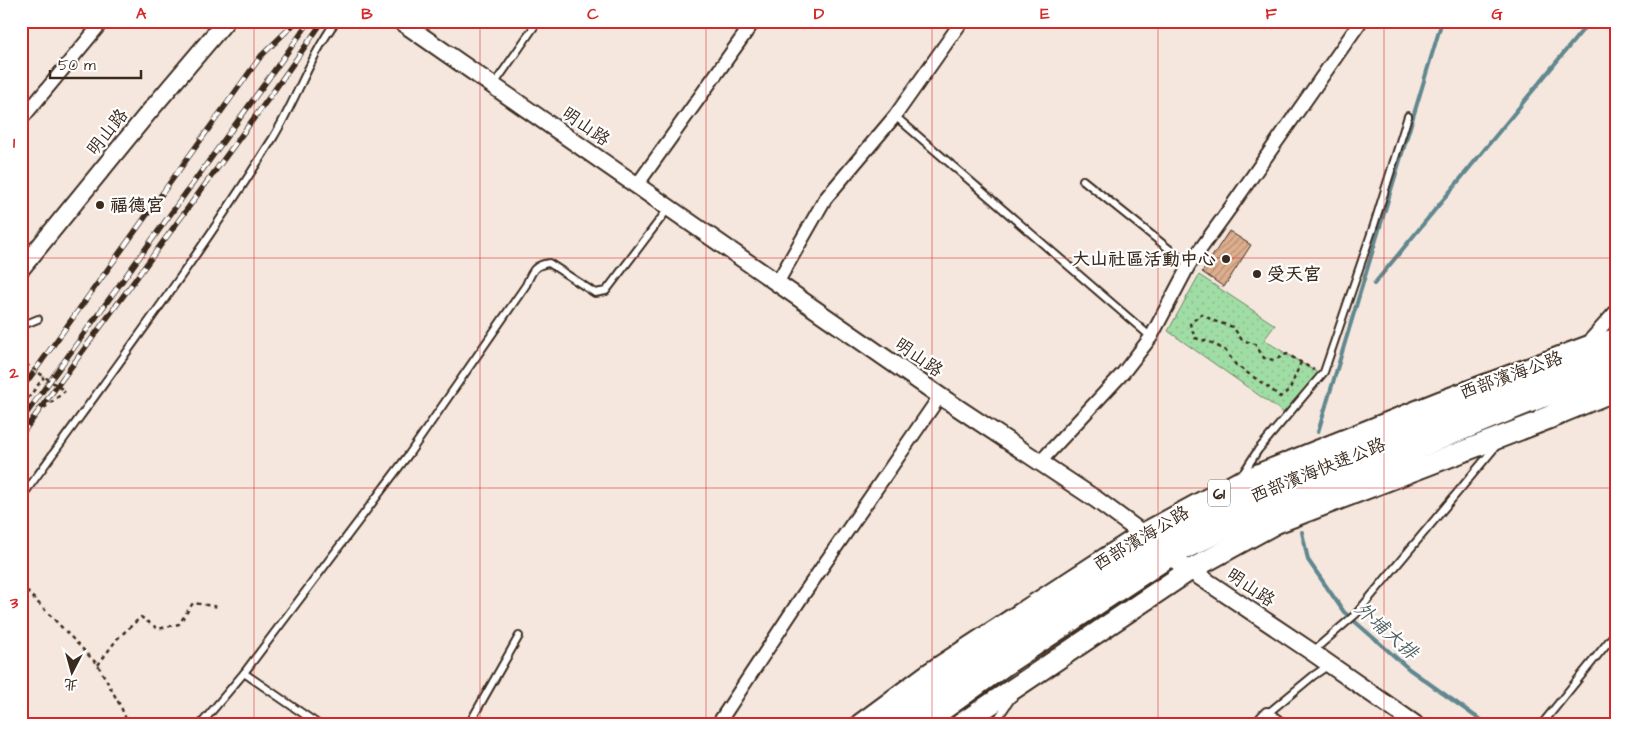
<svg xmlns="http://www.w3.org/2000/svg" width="1638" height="745" viewBox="0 0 1638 745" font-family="'Architects Daughter','LXGW WenKai TC',sans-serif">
<defs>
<pattern id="park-dots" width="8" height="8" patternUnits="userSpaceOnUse" patternTransform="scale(1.25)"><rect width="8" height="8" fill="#a0dda5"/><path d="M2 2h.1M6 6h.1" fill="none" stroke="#8bbe8e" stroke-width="1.8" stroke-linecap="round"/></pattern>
<pattern id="building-hatch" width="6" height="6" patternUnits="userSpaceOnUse" patternTransform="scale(1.25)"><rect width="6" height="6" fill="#deaf8f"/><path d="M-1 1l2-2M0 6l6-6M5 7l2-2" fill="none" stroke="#b58f74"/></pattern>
</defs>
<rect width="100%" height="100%" fill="#f5e7dd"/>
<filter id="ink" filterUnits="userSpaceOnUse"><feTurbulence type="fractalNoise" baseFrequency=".02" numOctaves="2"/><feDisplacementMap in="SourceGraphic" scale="10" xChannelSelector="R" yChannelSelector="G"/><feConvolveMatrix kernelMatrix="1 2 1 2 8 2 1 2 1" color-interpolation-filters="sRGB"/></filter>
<g filter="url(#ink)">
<!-- park -->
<polygon fill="url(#park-dots)" stroke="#6e8462" points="1199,275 1275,325 1264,340 1318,373 1284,413 1168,331"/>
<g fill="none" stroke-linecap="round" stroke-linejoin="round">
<!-- stream -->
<g stroke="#61878f" stroke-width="4">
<polyline points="1374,284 1590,21"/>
<polyline points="1318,432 1442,21"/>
<polyline points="1302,532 1308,560 1344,612 1409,669 1486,724"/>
</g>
</g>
<!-- building -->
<polygon fill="url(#building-hatch)" stroke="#3b2a1e" points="1229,231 1251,245 1224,287 1202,272"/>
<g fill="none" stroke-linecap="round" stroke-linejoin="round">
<!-- service casing -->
<g stroke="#3b2a1e" stroke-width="10">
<g id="service">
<polyline points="493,86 538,21"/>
<polyline points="895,116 1151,337"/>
<polyline points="1083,180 1189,265"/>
<polyline points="21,326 38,319"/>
<polyline points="1242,475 1258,450 1324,372 1374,225 1408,116"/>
<path d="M21 498C106 380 196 261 273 138 296 100 310 57 336 21"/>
<polyline points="1313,651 1356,614 1497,445"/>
<polyline points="244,673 318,724"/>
<polyline points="1267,714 1313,676 1329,665"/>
<path d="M201 724 244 673 409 454 526 285C532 271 534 265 549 263L595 293 606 291 668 209"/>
<polyline points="469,724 519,636"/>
<polyline points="994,724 1011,699"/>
<polyline points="1542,724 1617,631"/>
</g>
</g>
<!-- minor casing -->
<g stroke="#3b2a1e" stroke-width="16">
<g id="minor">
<polyline points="21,120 103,21"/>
<polyline points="637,185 754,21"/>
<polyline points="777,283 825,199 895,116 962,21"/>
<polyline points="1592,338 1617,310"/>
<polyline points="1040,462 1123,373 1151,337 1189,265 1233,204 1361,21"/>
<polyline points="718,724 803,595 940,396"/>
<polyline points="1258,724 1267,714 1280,724"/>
</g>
</g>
<!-- tertiary casing -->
<g stroke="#3b2a1e" stroke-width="20">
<g id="tertiary">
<polyline points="400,21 940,396 1097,500 1143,534 1169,556 1312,652 1415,724"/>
<polyline points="21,269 148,113 226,21"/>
</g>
</g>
<!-- primary casing -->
<g stroke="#3b2a1e" stroke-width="24">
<g id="primary">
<polyline points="861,724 930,673 1143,534 1237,483 1442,401 1589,346 1617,339"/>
<polyline points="961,724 1190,570 1276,523 1558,415"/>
</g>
</g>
<!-- trunk casing -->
<g stroke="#3b2a1e" stroke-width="25">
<g id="trunk">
<polyline points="1542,420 1615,390"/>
<polyline points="889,724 1003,644 1156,546 1239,502 1533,382 1617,358"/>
<polyline points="922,724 1007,663 1169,556 1250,516 1541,397 1617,378"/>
</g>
</g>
<!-- path -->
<g stroke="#3b2a1e" stroke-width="2.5" stroke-dasharray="4 4" stroke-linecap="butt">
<polyline points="1301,362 1289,391 1280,397 1271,389 1236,365 1225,350 1210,342 1195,338 1190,324 1201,314 1214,321 1233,327 1242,340 1255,344 1264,358 1274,360 1287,354 1314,370"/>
<polyline points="21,370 26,364"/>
<polyline points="23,405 44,377"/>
<polyline points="44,408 65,391"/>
<polyline points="21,585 98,665 121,707 128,724"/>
<polyline points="98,665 117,639 141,617 158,629 179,624 193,603 220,607"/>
</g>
<!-- service -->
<use href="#service" stroke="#fff" stroke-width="6"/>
<!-- minor -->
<use href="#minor" stroke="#fff" stroke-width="12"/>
<!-- tertiary -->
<use href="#tertiary" stroke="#fff" stroke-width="16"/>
<!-- primary -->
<use href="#primary" stroke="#fff" stroke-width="20"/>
<!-- trunk -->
<use href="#trunk" stroke="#fff" stroke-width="21"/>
<!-- rail casing -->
<g stroke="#3b2a1e" stroke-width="5.5">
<g id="rail">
<polyline points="21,390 261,56 297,21"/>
<polyline points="21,421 310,21"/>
<polyline points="21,435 271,95 323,21"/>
</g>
</g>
<!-- rail -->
<use href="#rail" stroke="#fff" stroke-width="4" stroke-dasharray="11" stroke-linecap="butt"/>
<!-- path-bridge -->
<polyline stroke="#3b2a1e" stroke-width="2.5" stroke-dasharray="4 4" stroke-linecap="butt" points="26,364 65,391"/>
</g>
</g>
<!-- grid -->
<path fill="none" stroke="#d62828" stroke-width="1" stroke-opacity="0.55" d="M254 21V724M480 21V724M706 21V724M932 21V724M1158 21V724M1384 21V724M21 258H1617M21 488H1617"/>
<!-- markers -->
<g fill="#3b2a1e" stroke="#fff" stroke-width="2">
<circle cx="100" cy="205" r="5"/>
<circle cx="1226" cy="259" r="5"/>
<circle cx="1257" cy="274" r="5"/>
</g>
<g text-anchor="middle" stroke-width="4.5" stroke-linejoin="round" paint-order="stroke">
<!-- shield labels -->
<rect fill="#fff" stroke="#766a62" stroke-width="1" x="1208" y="479.5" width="22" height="27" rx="4"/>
<g font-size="16" font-weight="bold" fill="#3b2a1e">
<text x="1219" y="499">61</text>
</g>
<!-- street labels -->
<g font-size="18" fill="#3b2a1e" stroke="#fff">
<text transform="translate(586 126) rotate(35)" y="6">明山路</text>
<text transform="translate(107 132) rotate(-51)" y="6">明山路</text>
<text transform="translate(919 357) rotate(35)" y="6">明山路</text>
<text transform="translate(1511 375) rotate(-20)" y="6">西部濱海公路</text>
<text transform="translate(1318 470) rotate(-22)" y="6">西部濱海快速公路</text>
<text transform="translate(1141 538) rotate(-31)" y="6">西部濱海公路</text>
<text transform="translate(1251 587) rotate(34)" y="6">明山路</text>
</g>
<!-- poi labels -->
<g font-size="18" font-weight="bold" fill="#3b2a1e" stroke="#fff" text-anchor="start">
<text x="110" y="211">福德宮</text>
<text x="1216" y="265" text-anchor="end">大山社區活動中心</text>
<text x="1267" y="280">受天宮</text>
</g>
<!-- water labels -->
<g font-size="19" font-style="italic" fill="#516060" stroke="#fff">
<text transform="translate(1387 630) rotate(41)" y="7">外埔大排</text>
</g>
</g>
<!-- margin -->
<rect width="1638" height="745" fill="none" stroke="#fff" stroke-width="55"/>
<!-- north arrow -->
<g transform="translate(72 672) rotate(186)" stroke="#ffffff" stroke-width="4" paint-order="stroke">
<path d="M0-4L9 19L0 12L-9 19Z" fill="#3b2a1e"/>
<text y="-8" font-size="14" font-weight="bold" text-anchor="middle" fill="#3b2a1e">北</text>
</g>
<!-- scale -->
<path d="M50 70v8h91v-8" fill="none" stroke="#3b2a1e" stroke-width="2.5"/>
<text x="58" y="70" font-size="15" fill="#3b2a1e" stroke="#ffffff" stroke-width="4" paint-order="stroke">50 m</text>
<rect x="28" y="28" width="1582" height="690" fill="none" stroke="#d62828" stroke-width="2"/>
<g font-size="16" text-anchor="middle" font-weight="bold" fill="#d62828">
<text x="141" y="19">A</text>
<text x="367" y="19">B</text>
<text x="593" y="19">C</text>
<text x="819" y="19">D</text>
<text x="1045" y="19">E</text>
<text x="1271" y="19">F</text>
<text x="1497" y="19">G</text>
<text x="14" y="148">1</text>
<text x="14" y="378">2</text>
<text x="14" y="608">3</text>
</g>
</svg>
